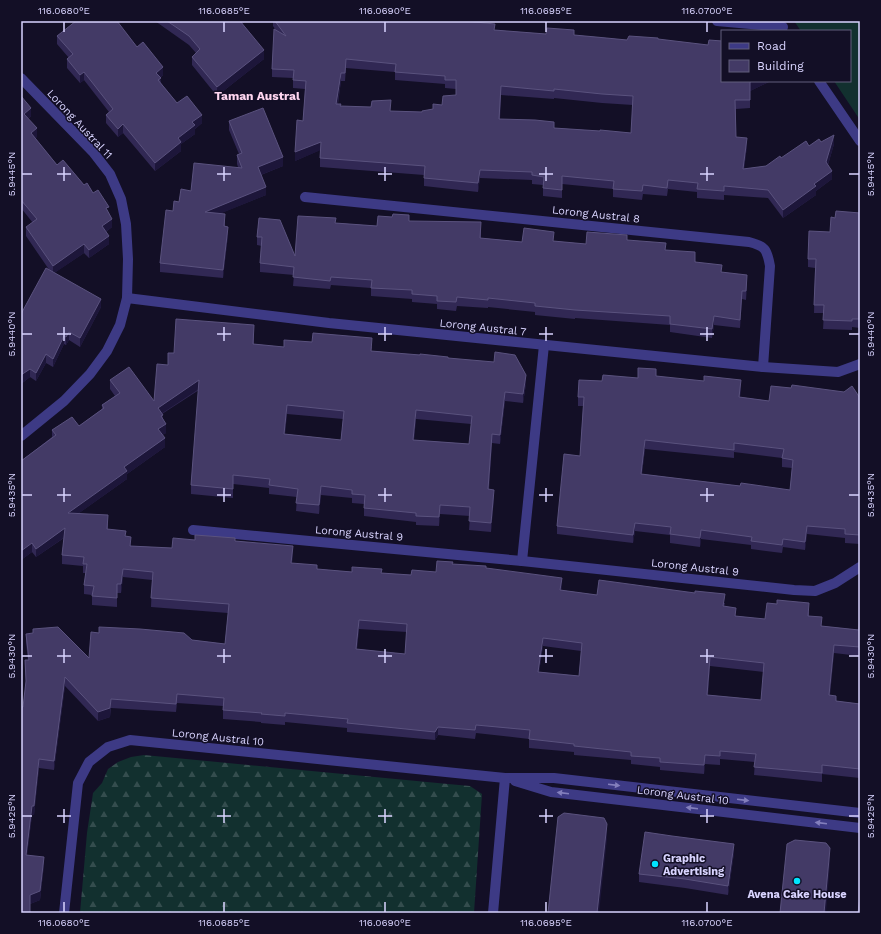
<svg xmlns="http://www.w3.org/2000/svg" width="881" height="934" viewBox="0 0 881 934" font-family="'Work Sans',sans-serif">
<defs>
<pattern id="forest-firs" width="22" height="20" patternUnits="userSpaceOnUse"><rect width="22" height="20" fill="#12302f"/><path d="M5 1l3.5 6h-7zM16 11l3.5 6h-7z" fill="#344d4e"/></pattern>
</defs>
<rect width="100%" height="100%" fill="#130f26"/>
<!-- grass -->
<polygon fill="#12302f" points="794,21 860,21 860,120 834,81 850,81 850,31 801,31"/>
<!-- forest -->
<polygon fill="url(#forest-firs)" points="144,755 448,784 470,786 482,794 474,913 80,913 87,833 93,793 102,783 108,769 118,762 131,757"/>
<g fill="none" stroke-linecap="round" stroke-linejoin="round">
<!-- minor -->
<g stroke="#3d3a85" stroke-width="10">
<polyline points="717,21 783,27"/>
<polyline points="21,78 93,152 110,174 121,199 126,224 128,259 127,298 120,325 107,351 90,374 64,401 21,436"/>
<polyline points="819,81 860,141"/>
<path d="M305 197 749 242C765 246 767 249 770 266L763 367"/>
<polyline points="127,298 329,323 763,367 838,372 860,364"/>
<polyline points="193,530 522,561 794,590 815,591 835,583 860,567"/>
<polyline points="522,561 544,345"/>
<polyline points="515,781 551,792 860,828"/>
<polyline points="64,913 78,783 89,762 108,747 130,740 505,778 554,778 860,813"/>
<polyline points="493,913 505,778"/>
</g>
</g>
<!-- wall -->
<g fill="#312854" fill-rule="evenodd">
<polygon points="155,21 245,21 242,24 264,59 217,96 192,65 192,57 196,53 189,45"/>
<path d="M273 21H465L495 30 546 34 574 35 596 37 627 40 658 39 771 81 750 91V108L736 109V137L747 146 744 169 766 166 781 158 809 146 821 142 834 144 828 165 832 179 816 191V195L783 218 768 198 724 195V200L697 198V192L668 189 667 196 643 194 642 200 613 197V189L562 184V198L543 196V185L532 184V180L480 178 478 192 424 186V175L320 167V150L295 161 303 121 305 89 293 88V78L272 77V69L275 29 273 26ZM346 68 395 72V80L445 84V88L456 89V95L442 105 433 109 422 112 391 111 341 106 338 104 341 81H345ZM501 95 554 99V98L602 103 633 105 631 133 600 131 554 128 500 119Z"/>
<polygon points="57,36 137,47 163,75 160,78 161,83 177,103 202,123 195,129 195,134 181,144 181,151 155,171 123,133 118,137 106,123 106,115 109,112 84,80 80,83 67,68 67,59 69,58 57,44"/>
<polygon points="21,96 31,116 28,119 37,137 35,138 57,165 84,185 93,193 109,213 112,227 106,232 109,244 89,258 84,253 54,273 101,307 80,347 69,340 66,345 64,344 53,367 46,363 36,381 30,377 21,384 21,314 50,271 26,236 26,227 33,223 21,208"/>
<polygon points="229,121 283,166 261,175 266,195 221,213 225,222 225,226 228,235 223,278 160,272 160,263 173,211 179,202 238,167 237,164 237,155 239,154 229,130"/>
<polygon points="860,213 860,328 852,327 852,330 823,329 824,313 814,313 815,268 808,267 808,259 830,232 835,218"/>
<polygon points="259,218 295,256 336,223 377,226 409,221 481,231 481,238 522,242 554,241 586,244 627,240 666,250 722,272 747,284 746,300 742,299 740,328 714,325 712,338 670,332 670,325 575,318 575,319 535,315 535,312 488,307 488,308 457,306 456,311 437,309 437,304 412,302 412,299 371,296 371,288 331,285 330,289 293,286 294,275 260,272 260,263 262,246 257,245 257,237"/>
<path d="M254 334V344L284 347H372L371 351 448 358 526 384 523 403 505 401 500 444 492 443 489 489 494 498 491 532 469 530 470 516 440 514 439 526 416 525V522L364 516V504L352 503V498L321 495 319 514 296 511 297 497 269 494V488L233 484V498L191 494V485L199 390 162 414 166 433 162 435 165 447 127 474V479L79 513 108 524V529L126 536 131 546 172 548 195 540 235 541 293 554 292 563 317 569 352 572 382 573 411 575 436 572 452 564 486 568 562 587 561 590 597 595 725 603 724 607 736 616 765 619 809 612V616L822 626 859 630 860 617V656L834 653 830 695 836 701 860 704V778L822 774V782L754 775 755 762 720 759V765L705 764 704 774 660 770V767L631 764V760L574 755V752L529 748V739L476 733 475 739 438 735 435 740 347 732V728L285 722V725L261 723V722L223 719V706L177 703 176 712 111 708 110 717 98 721 65 686 54 770 39 768 34 815H32L27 855 44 865 40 900 30 904 21 913 23 707 26 684 25 660H28L26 643V634H33V629L89 658 192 640 225 644 228 613 151 607 152 580 123 577 121 593H117V607L92 605V595L84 594V585L86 573H83V566L62 564V555L64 538 36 557 32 552 21 560V461L52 437V430L79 426 102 409V405L115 396 110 389V380L154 401 168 365 174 353ZM287 414 343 419 341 440 285 434ZM416 419 471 424 469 444 414 440ZM359 629 407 632 405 654 357 649ZM543 646 581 651 579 676 539 672ZM710 666 764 672 761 700 708 695Z"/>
<path d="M656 376 741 388 740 397 769 401 860 398V544L845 543V538L807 534 805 550 783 547 782 553 751 549V545L701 539 700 547 670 543V535L635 531 633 543 557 534V526L580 456 583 406H578V397L602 381 638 378ZM645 449 734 458V452L782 458V467L792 468 790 490 740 486 642 474Z"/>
<polygon points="734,853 728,895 685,888 639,882 639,874"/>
</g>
<!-- shaded-wall -->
<g fill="#1d163a">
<polygon points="238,21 245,21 238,27"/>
<polygon points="264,50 264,59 217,96 217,87"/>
<polygon points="163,67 163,75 156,81 156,73"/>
<polygon points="84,72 84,80 80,83 80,75"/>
<polygon points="341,73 341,81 336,113 336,104"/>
<polygon points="752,81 771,81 750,91 750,82"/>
<polygon points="31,108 31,116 24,122 24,114"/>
<polygon points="202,115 202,123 195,129 195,134 181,144 181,151 155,171 155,163 192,122"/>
<polygon points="123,124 123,133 118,137 118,129"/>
<polygon points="37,128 37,137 31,142 31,133"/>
<polygon points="834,135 834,144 826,171 826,162"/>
<polygon points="747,138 747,146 743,178 743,169"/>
<polygon points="321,142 321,150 295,161 295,152"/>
<polygon points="283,157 283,166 258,176 258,167"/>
<polygon points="480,170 480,178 478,192 478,183"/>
<polygon points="832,171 832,179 816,191 816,195 783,218 783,210 814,184"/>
<polygon points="266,187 266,195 205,220 205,212"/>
<polygon points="112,219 112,227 102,235 102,226"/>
<polygon points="228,227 228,235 223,278 223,270"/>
<polygon points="109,236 109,244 89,258 89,250"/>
<polygon points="84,244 84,253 53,274 53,266"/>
<polygon points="747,275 747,284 746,300 746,291"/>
<polygon points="742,291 742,299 740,328 740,320"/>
<polygon points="101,299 101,307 80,347 80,338"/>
<polygon points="714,316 714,325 712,338 712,329"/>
<polygon points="69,332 69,340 66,345 66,337"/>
<polygon points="64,336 64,344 53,367 53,359"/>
<polygon points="46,354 46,363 36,381 36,373"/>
<polygon points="30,369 30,377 21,384 21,375"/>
<polygon points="526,375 526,384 523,403 523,394"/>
<polygon points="199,380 199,389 158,416 158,408"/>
<polygon points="741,380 741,388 739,406 739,397"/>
<polygon points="505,392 505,401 500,444 500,435"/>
<polygon points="287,405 287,414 284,443 284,434"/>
<polygon points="416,410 416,419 413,448 413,440"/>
<polygon points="166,424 166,433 158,438 158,429"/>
<polygon points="492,434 492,443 488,498 488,489"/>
<polygon points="165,438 165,447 127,474 127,479 68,521 68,513 124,467"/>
<polygon points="645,440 645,449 641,482 641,474"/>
<polygon points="321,486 321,495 319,514 319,505"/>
<polygon points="494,490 494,498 491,532 491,523"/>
<polygon points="440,505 440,514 439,526 439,517"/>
<polygon points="635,523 635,531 633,543 633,535"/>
<polygon points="807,526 807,534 805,550 805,542"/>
<polygon points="65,528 65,537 36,557 36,549"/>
<polygon points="701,530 701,539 700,547 700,538"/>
<polygon points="32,543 32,552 21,560 21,551"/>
<polygon points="293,546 293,554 291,572 291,563"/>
<polygon points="123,569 123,577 121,593 121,584"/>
<polygon points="562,578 562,587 560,598 560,590"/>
<polygon points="359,620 359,629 356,658 356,649"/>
<polygon points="543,638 543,646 538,681 538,672"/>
<polygon points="834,645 834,653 829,704 829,695"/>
<polygon points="710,657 710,666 707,704 707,695"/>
<polygon points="65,677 65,686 54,770 54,761"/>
<polygon points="111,699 110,717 98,721 98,712"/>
<polygon points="438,727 438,735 435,740 435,732"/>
<polygon points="705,755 705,764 704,774 704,765"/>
<polygon points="39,759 39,768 34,815 32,815 26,864 26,855 32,806"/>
<polygon points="607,824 607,840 599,913 597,913"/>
<polygon points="734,844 734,853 728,895 728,886"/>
<polygon points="830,848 830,864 826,913 824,913"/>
<polygon points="44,857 44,865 40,900 30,904 30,895"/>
</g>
<!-- building -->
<g fill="#433a66" stroke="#5a527e" fill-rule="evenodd">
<polygon points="76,21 117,21 137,47 143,42 163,67 156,73 161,78 158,80 177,103 187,96 202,115 192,122 195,125 178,138 181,142 155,163 123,124 118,129 106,115 113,109 84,72 80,75 67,59 73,54 57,36"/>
<polygon points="167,21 240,21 264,50 217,87 192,57 200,49 189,36"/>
<path d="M275 21H465L495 24 494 30 546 34 547 28 574 30V35L596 37 627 40 629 36 658 38V39L708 45 709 40 722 41V81H752L750 82V100H735L736 137 747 138 743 169 766 166 780 156 781 158 806 141 809 146 819 139 821 142 834 135 826 162 832 171 814 184 816 186 783 210 768 190 724 186V191L697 189 698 183 668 180 667 188 643 185 642 191 613 189 614 181 562 176V190L543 188 544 177 532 175V172L480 170 478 183 424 178 425 166 320 158 321 142 295 152 297 120 303 121 306 81 293 80 294 70 272 69 274 29 286 36ZM346 59 396 64 395 72 445 76V80H456V95L443 96 442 105 433 104V109L422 111V112L390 111 391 100 372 101 371 107 340 106 341 104H336L341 73H345ZM501 86 554 91V89L602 94 633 96 631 133 600 130V131L554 128V122L535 120 499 119Z"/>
<polygon points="21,96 31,108 24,114 37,128 31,133 57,165 63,160 84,185 87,183 93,193 98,190 109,207 106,208 112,219 102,226 109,236 89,250 84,244 53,266 26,227 37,219 21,200"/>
<polygon points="263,108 283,157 258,167 266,187 205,212 225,214 224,226 228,227 223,270 160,263 166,210 173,211 174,201 179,202 181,189 191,191 194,163 242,168 237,155 242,153 229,121"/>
<polygon points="836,211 860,213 860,319 852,319 852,321 823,320 824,305 814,305 816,259 808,259 809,231 830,232 831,217 835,218"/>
<polygon points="393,214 409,215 409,221 481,222 480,238 522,242 524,228 554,232 553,241 586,244 587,232 627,235 627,240 666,243 665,250 695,252 695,262 722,265 721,272 747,275 746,291 742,291 740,320 714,316 712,329 670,324 670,316 575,310 535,306 535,303 488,298 488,300 457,297 456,302 437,301 437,296 412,294 412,290 371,288 372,280 331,277 330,281 293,277 294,267 260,263 262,237 257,237 259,218 280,220 295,256 298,216 336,218 335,223 377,226 378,216 392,217"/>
<polygon points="46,268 101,299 80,338 69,332 66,337 64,336 53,359 46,354 36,373 30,369 21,375 21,314"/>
<path d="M176 319 254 325 253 344 284 347V340L312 342 313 333 372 338 371 351 420 355V354L448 357V358L494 362 495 352 515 355 526 375 523 394 505 392 500 435 492 434 488 489 494 490 491 523 469 521 470 507 440 505 439 517 416 516V513L364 508 365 495 352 494V490L321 486 319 505 296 503 298 489 269 485 270 479 233 475V489L191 485 199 380 158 408 163 415 161 416 166 424 158 429 165 438 124 467 127 471 68 513 108 515 107 529 126 531 125 536 131 537 130 546 172 548 173 538 195 540V535L235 538V541L293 546 291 563 317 565V569L352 572V567L382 569 381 573 411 575 412 570 436 572 437 561 453 562 452 564 486 566V568L562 578 560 590 597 595 599 580 695 593V591L725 594 723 606 736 608 735 616 765 619 767 603 777 604V600L809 603 808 616 822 617 821 626 859 630 860 617V647L834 645 829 695 836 696V701L860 704V769L822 765V773L754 767 756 754 720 751V756L705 755 704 765 660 762V758L631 756V752L574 746V744L529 739 530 730 476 725 475 730 438 727 435 732 347 723 348 719 285 713V716L261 714 262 713 223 710 224 698 177 694 176 704 111 699 110 708 98 712 65 677 54 761 39 759 34 806H32L26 855 44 857 40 891 30 895V913H21V707H23L26 681 25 660H29L26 634 33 633V629L58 627 89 658 91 632 99 633V627L140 629 184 633 192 640 225 644 229 604 151 598 153 572 123 569 121 584H117V598L92 596 94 586 84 585 87 564H83L84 557 62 555 65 528 36 549 32 543 21 551V461L56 435 52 430 72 417 79 426 104 408 102 405 120 393 110 380 129 367 154 401 157 364 168 365V353H174ZM287 405 344 411 341 440 284 434ZM416 410 472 416 469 444 413 440ZM359 620 407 624 405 654 356 649ZM543 638 582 643 579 676 538 672ZM710 657 764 663 761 700 707 695Z"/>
<path d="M638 368 656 369V376L704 381V376L741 380 739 397 769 401 771 386 791 388 792 385 844 392 852 386 860 398V535L845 534V529L807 526 805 542 783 539 782 545 751 541 752 537 701 530 700 538 670 534 671 527 635 523 633 535 557 526 564 454 580 456 584 397H578L579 380 602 381 603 375 638 378ZM645 440 734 450V443L784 449 782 458 793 460 790 490 741 483 740 486 641 474Z"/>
<polygon points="564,813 604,818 607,824 597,913 548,913 558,817"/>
<polygon points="645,832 672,836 734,844 728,886 685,879 639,874"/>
<polygon points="795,840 826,843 830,848 824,913 780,913 787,844"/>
<polygon points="860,897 860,913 858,913"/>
</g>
<!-- one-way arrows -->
<defs><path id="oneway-solid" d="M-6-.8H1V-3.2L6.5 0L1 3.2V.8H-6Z"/></defs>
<g fill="#837fbc">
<use href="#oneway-solid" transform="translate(614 785) rotate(7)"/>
<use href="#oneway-solid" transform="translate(563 793) rotate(-173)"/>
<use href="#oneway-solid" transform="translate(743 800) rotate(7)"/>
<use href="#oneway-solid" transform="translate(692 808) rotate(-173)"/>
<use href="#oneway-solid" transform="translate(821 823) rotate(-173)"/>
</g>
<!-- ticks -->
<path fill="none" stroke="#d9d4ff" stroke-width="1.5" d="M64 22V32M224 22V32M385 22V32M546 22V32M707 22V32M64 167V181M224 167V181M385 167V181M546 167V181M707 167V181M22 174H32M57 174H71M217 174H231M378 174H392M539 174H553M700 174H714M849 174H859M64 327V341M224 327V341M385 327V341M546 327V341M707 327V341M22 334H32M57 334H71M217 334H231M378 334H392M539 334H553M700 334H714M849 334H859M64 488V502M224 488V502M385 488V502M546 488V502M707 488V502M22 495H32M57 495H71M217 495H231M378 495H392M539 495H553M700 495H714M849 495H859M64 649V663M224 649V663M385 649V663M546 649V663M707 649V663M22 656H32M57 656H71M217 656H231M378 656H392M539 656H553M700 656H714M849 656H859M64 809V823M224 809V823M385 809V823M546 809V823M707 809V823M22 816H32M57 816H71M217 816H231M378 816H392M539 816H553M700 816H714M849 816H859M64 902V912M224 902V912M385 902V912M546 902V912M707 902V912"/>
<!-- markers -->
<g fill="#00e5ff" stroke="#130f26" stroke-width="1.5">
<circle cx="655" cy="864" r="4"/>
<circle cx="797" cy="881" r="4"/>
</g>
<g text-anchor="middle" stroke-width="3" stroke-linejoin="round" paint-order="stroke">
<!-- street labels -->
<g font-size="11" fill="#d9d4ff" stroke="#130f26">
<text transform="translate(80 124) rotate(47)" y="4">Lorong Austral 11</text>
<text transform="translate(596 214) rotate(6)" y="4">Lorong Austral 8</text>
<text transform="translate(483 327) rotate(6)" y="4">Lorong Austral 7</text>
<text transform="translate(359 533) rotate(5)" y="4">Lorong Austral 9</text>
<text transform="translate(695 567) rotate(6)" y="4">Lorong Austral 9</text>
<text transform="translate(218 737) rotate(6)" y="4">Lorong Austral 10</text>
<text transform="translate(683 795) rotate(7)" y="4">Lorong Austral 10</text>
</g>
<!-- poi labels -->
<g font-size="11" font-weight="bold" fill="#d9d4ff" stroke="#130f26" text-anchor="start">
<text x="663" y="862">Graphic<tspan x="663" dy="13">Advertising</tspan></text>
<text x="797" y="898" text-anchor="middle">Avena Cake House</text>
</g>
<!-- neighbourhood labels -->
<g font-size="12" font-weight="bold" fill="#ffd6f0" stroke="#130f26">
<text x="257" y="100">Taman Austral</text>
</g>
</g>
<!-- border -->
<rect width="881" height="934" fill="none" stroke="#130f26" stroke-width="44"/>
<!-- legend -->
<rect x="721" y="30" width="130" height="52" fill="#130f26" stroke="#625e7d"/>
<rect x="729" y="43" width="20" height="6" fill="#3d3a85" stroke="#625e7d"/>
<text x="757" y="50" font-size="12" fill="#d9d4ff">Road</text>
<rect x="729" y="60" width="20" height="12" fill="#433a66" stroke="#625e7d"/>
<text x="757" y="70" font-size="12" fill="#d9d4ff">Building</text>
<rect x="22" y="22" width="837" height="890" fill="none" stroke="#d9d4ff" stroke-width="1.5"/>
<g font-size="10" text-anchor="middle" fill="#d9d4ff">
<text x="64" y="14">116.0680°E</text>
<text x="224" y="14">116.0685°E</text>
<text x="385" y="14">116.0690°E</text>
<text x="546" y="14">116.0695°E</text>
<text x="707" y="14">116.0700°E</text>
<text transform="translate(11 174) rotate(-90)" y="4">5.9445°N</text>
<text transform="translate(870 174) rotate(-90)" y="4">5.9445°N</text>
<text transform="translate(11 334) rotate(-90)" y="4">5.9440°N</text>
<text transform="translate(870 334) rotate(-90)" y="4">5.9440°N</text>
<text transform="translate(11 495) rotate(-90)" y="4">5.9435°N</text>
<text transform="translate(870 495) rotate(-90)" y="4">5.9435°N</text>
<text transform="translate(11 656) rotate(-90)" y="4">5.9430°N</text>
<text transform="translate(870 656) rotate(-90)" y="4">5.9430°N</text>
<text transform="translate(11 816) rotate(-90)" y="4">5.9425°N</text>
<text transform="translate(870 816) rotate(-90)" y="4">5.9425°N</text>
<text x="64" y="926">116.0680°E</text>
<text x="224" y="926">116.0685°E</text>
<text x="385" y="926">116.0690°E</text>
<text x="546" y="926">116.0695°E</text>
<text x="707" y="926">116.0700°E</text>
</g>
</svg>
